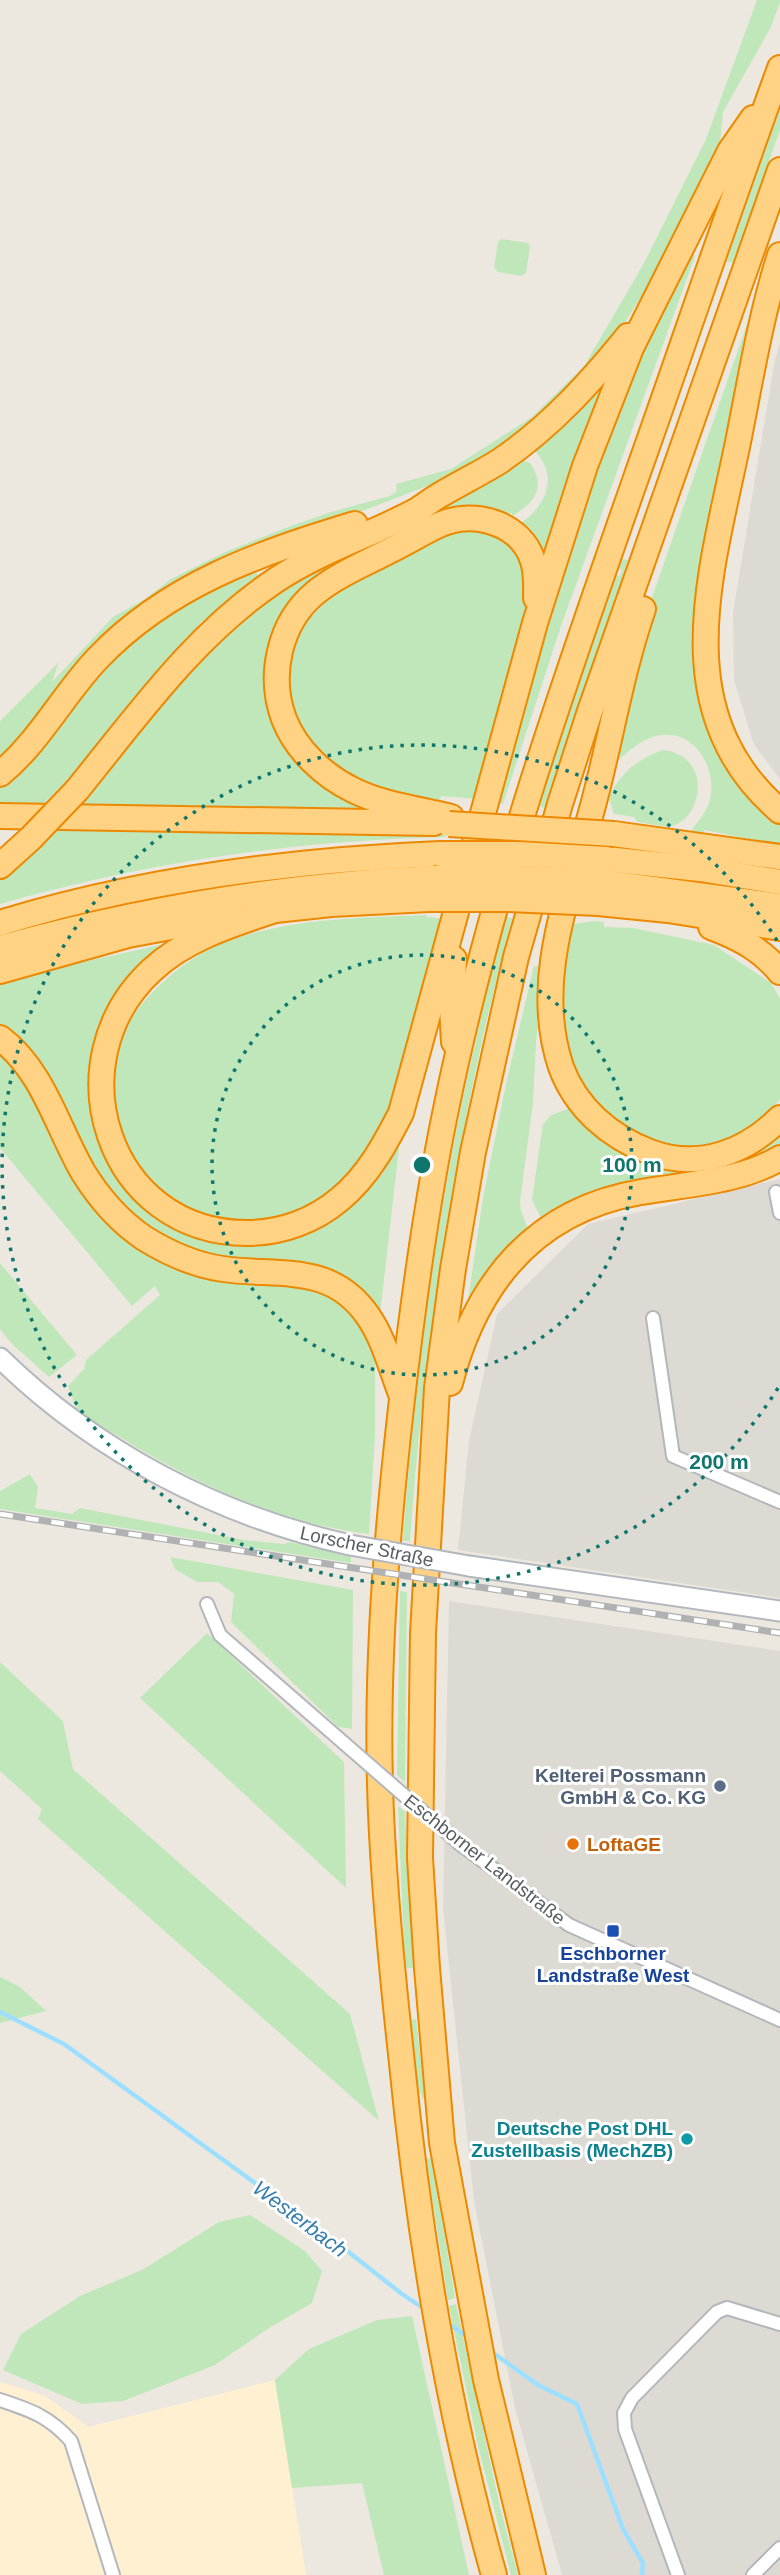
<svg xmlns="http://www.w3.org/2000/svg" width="780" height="2575" viewBox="0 0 780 2575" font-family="Helvetica,sans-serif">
<rect width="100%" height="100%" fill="#ede8df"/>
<!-- commercial -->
<polygon fill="#fff0d2" points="275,2380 306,2575 0,2575 0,2382 45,2396 89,2427"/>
<!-- industrial -->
<g fill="#dddad4">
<polygon points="780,343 780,779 754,745 734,680 733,612 775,359"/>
<polygon points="780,1179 780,1598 458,1550 469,1440 497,1314 588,1224"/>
<polygon points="449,1601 780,1651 780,2575 562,2575 515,2408 474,2201 443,1909"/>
</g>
<!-- green -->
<g fill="#bfe7ba">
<polygon points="757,0 780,0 780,2 771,27 723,112 719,153 665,259 622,327 563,400 512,438 443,480 365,510 240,551 208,564 183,579 0,759 0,721 59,662 52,682 113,617 145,599 171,579 225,552 288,527 334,511 390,496 397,491 396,484 451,469 532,417 584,366 643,265 706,139"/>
<polygon points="780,109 780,130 733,262 726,262"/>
<polygon points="501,239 528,243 530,247 526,273 521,276 498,272 494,267 498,242"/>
<polygon points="688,252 695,256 561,626 503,804 494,803 592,460"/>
<path d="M762 281 700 676 780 819V845L704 830 703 834 691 831C698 821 708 811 710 799 717 769 696 731 662 735 642 737 626 754 611 766L648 609Z"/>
<path d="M610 373 578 451 541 559 518 525C545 508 560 478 535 451L573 415Z"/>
<path d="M523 460 530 463C547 488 534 503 512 516V513L350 557 296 602 277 719 390 810 170 805 79 806 207 646 290 579 478 489Z"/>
<polygon points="476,525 519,547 530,607 478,799 441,796 440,801 368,785 342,772 310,743 296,719 290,699 288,672 298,637 309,619 346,581 417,544"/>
<polygon points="621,559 628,560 544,808 537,805 614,576 620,576 622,570 618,568"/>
<polygon points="254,567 259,578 201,622 73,778 70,777 41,806 0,805 0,782 130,638 185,604"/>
<path d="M663 750C714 756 702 820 671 826 661 827 647 823 637 822L634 817 614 814 609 798C620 773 637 759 663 750Z"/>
<path d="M62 823 447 830 445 837C292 841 148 862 0 904V875Z"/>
<path d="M426 915 427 917 448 919C435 961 422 1003 409 1045 398 1082 385 1132 361 1162 347 1180 326 1200 305 1209 245 1235 169 1217 134 1159 120 1135 112 1112 113 1084 114 1051 125 1023 147 998 166 978 188 959 214 947 280 918 356 918 426 915Z"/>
<path d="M505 917 512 918C458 1122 425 1330 410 1541H403C416 1369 438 1199 478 1031 486 993 493 954 505 917Z"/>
<polygon points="594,921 604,922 604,927 633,928 714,945 771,983 780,999 780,1099 761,1124 736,1141 678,1151 614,1124 587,1095 568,1060 560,994 573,924"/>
<polygon points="192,938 159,959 94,1064 146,1203 279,1238 397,1144 399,1148 380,1315 276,1265 184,1251 121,1212 0,1030 0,984 55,968"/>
<polygon points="534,966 546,967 536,1041 533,1103 520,1201 521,1211 529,1231 466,1314 483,1198 506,1084"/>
<path d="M0 1048 123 1234 291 1279 353 1307 375 1352V1436L369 1534C278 1523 192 1482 115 1434 105 1428 86 1420 79 1411 74 1404 71 1393 68 1386L84 1369 86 1360 160 1295 155 1286 132 1306 0 1148Z"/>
<polygon points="568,1109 576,1109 648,1160 780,1129 780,1149 542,1220 532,1200 543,1124 551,1115"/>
<polygon points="0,1263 77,1355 49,1377 12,1344 0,1329"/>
<polygon points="30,1474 38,1487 35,1508 72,1514 80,1508 244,1540 284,1544 290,1542 351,1557 351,1563 0,1509 0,1491"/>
<polygon points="170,1557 353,1590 352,1729 338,1727 231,1622 234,1594 218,1582 197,1582 175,1569"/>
<polygon points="400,1591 407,1592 405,1782 397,1775"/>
<polygon points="207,1633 344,1762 346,1888 140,1698"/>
<polygon points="0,1662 63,1721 73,1769 350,2014 379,2121 38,1819 42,1809 0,1771"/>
<polygon points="398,1806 405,1812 413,1968 405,1968"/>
<polygon points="0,1977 20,1987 46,2011 0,2023"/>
<polygon points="416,2019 425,2098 422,2098 421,2093 417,2093 410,2020"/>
<polygon points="432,2158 455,2298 448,2300 426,2159"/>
<polygon points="250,2215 305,2251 322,2271 312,2303 269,2328 215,2365 123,2401 82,2404 3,2370 21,2334 80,2296 142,2270 219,2222"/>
<polygon points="456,2304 500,2507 518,2575 511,2575 478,2446 449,2306"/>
<polygon points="412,2316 469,2575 384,2575 362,2483 292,2488 275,2380 309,2349 377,2320"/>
</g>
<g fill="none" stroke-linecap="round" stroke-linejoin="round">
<!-- stream -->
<g stroke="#9ddfff" stroke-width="4.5">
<polyline points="0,2012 64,2044 332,2239 402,2294 426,2310"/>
<polyline points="445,2322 470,2338"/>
<polyline points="489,2350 538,2385 577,2404 623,2529 643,2563 642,2575"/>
</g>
<!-- minor casing -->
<g stroke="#b3b7bc" stroke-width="16">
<g id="minor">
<polyline points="776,1192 780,1213"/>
<polyline points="653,1318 673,1456 780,1502"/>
<polyline points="207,1604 220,1635 345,1744"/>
<polyline points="460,1844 569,1925 780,2020"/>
<path d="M0 2400C30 2410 49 2416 71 2441L113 2575"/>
<polyline points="678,2575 625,2429 624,2413 632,2398 717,2312 727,2308 780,2324"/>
<polyline points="753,2575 780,2548"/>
</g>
</g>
<!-- secondary casing -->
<g stroke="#b3b8be" stroke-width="23">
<g id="secondary">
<path d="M0 1358C96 1452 219 1516 350 1545"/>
<polyline points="469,1566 780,1611"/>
</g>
</g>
<!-- motorway casing -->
<g stroke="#ec8900" stroke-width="28">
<g id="motorway">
<path d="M780 255C760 318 750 383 737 447 711 573 665 713 780 811"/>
<path d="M643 609C622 670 612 732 596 794 574 883 530 975 561 1067 576 1108 610 1137 650 1152 698 1170 745 1153 780 1118"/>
<path d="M0 774C39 742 63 695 97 659 168 584 260 553 355 524"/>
<path d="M77 790C138 715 195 634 276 580 320 551 368 536 414 512 423 507 431 500 440 495 460 483 481 473 500 461 551 426 590 383 628 336"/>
<polyline points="0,816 434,823"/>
<path d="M451 817C419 809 383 805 353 790 324 776 296 750 284 719 268 676 279 623 315 593 337 575 364 564 389 551 406 543 423 532 441 524 475 510 521 523 533 561 537 573 536 585 536 598"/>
<polyline points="614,834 780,857"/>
<polyline points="606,859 700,869 780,882"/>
<polyline points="0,866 31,838"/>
<polyline points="601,882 780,906"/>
<polyline points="598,903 668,910 780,928"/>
<path d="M281 908C237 923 187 937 152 970 53 1061 107 1233 247 1233 281 1233 314 1221 340 1199 368 1176 385 1144 401 1113L535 623 585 466 631 348 651 308 730 151 753 118"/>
<polyline points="266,911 331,904 429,899"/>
<path d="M0 923C143 879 292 860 440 854"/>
<path d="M711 927C738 937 761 949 780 972"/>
<path d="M0 948C143 908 286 885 434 878"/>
<polyline points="454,959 452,1007 454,1042"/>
<polyline points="0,971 128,935 230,916"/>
<path d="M0 1038C43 1070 57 1127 83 1172 99 1198 119 1221 144 1238 168 1253 195 1265 223 1269 278 1277 331 1262 368 1316 384 1339 391 1368 401 1394"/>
<path d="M450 1383C476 1283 535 1210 641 1192 686 1184 740 1182 780 1158"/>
<path d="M494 2575C446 2405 418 2229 401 2054 393 1981 386 1908 382 1834 374 1692 385 1550 401 1408 412 1310 425 1212 445 1114 490 890 567 674 643 458 689 328 733 197 780 68"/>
<polyline points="533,2575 486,2380 442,2143 427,1968 420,1858 423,1633 437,1388 453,1269 473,1152 516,957 560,804 589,714 780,170"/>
</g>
</g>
<!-- minor -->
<use href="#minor" stroke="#fff" stroke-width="12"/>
<!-- secondary -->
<use href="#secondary" stroke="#fff" stroke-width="19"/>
<!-- motorway -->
<use href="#motorway" stroke="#ffd284" stroke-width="24"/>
<!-- rail casing -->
<g stroke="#b0b1b2" stroke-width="7">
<polyline id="rail" points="0,1514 780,1633"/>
</g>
<!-- rail -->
<use href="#rail" stroke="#fff" stroke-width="4.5" stroke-dasharray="13" stroke-linecap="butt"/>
<!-- minor-bridge casing -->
<g stroke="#b3b7bc" stroke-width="16" stroke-linecap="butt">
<polyline id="minor-bridge" points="345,1744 460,1844"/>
</g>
<!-- secondary-bridge casing -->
<g stroke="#b3b8be" stroke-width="23" stroke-linecap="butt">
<polyline id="secondary-bridge" points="350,1545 469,1566"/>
</g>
<!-- motorway-bridge casing -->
<g stroke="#ec8900" stroke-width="28" stroke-linecap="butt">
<g id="motorway-bridge">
<polyline points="449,824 614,834"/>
<polyline points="31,838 77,790"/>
<polyline points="440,854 519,854 606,859"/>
<polyline points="434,878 520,878 601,882"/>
<polyline points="429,899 508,899 598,903"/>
</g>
</g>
<!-- minor-bridge -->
<use href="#minor-bridge" stroke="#fff" stroke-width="12"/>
<!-- secondary-bridge -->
<use href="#secondary-bridge" stroke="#fff" stroke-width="19"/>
<!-- motorway-bridge -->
<use href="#motorway-bridge" stroke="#ffd284" stroke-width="24"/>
</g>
<!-- distance rings -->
<g fill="none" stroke="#0f766e" stroke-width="3.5" stroke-dasharray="3.5 7">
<circle cx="422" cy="1165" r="210"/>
<path d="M778 1388A420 420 0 1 1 778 942"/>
</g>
<!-- markers -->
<circle fill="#5c6f8a" stroke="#fff" stroke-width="2.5" cx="720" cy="1786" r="7"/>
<circle fill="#e8710a" stroke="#fff" stroke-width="2.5" cx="573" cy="1844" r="7"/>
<rect fill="#1a4fb4" stroke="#fff" stroke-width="2.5" x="606" y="1924" width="14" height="14" rx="3.5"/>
<circle fill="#0f9aa8" stroke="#fff" stroke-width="2.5" cx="687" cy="2139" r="7"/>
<g text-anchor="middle" stroke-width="6" stroke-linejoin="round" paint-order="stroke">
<!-- street labels -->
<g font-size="19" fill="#585e62" stroke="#fff">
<text transform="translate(367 1546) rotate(12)" y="7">Lorscher Straße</text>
<text transform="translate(485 1859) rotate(38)" y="7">Eschborner Landstraße</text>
</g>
<!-- service labels -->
<g font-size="19" font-weight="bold" fill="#4e5e75" stroke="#fff" text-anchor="end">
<text x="706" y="1782">Kelterei Possmann<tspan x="706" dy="22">GmbH &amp; Co. KG</tspan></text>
</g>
<!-- food labels -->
<g font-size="19" font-weight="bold" fill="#c56008" stroke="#fff" text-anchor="start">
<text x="587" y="1851">LoftaGE</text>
</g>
<!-- transit labels -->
<g font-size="19" font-weight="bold" fill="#164399" stroke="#fff">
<text x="613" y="1960">Eschborner<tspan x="613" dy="22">Landstraße West</tspan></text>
</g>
<!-- culture labels -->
<g font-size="19" font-weight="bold" fill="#0d838f" stroke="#fff" text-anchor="end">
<text x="673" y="2135">Deutsche Post DHL<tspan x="673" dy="22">Zustellbasis (MechZB)</tspan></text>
</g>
<!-- water labels -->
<g font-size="21" font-style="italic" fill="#337cad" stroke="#fff">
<text transform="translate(300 2219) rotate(37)" y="7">Westerbach</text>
</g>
</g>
<circle cx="422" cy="1165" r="10" fill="#0f766e" stroke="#fff" stroke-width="3.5"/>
<g font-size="21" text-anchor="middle" font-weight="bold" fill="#0f766e" stroke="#fff" stroke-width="6" stroke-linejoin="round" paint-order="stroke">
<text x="632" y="1172">100 m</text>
<text x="719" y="1469">200 m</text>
</g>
</svg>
